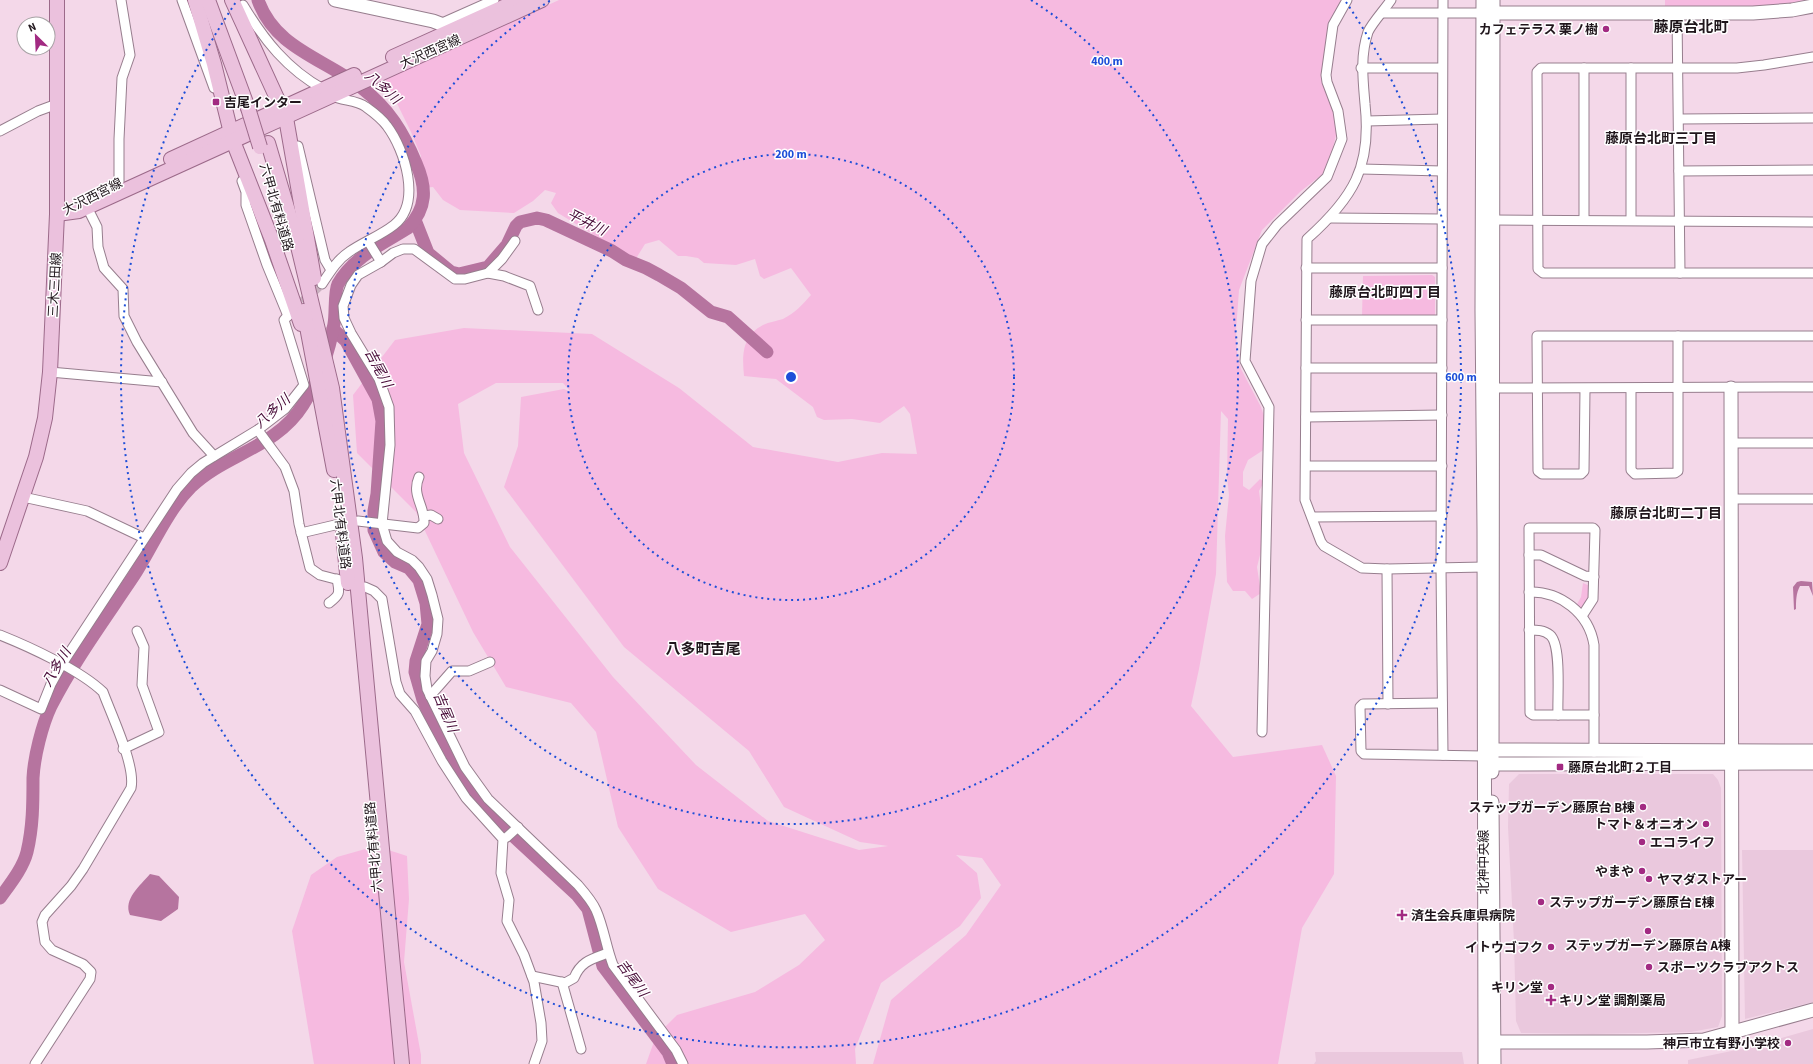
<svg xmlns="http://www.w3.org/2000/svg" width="1813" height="1064" viewBox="0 0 1813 1064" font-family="'Source Sans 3','Noto Sans JP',sans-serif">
<rect width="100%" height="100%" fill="#f4d8e9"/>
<!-- built -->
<g fill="#eac8dd">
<polygon points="1519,774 1713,774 1718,780 1721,788 1722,1016 1718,1027 1691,1032 1592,1034 1521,1033 1516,1021 1514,942 1508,827 1509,784"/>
<polygon points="1742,850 1813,850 1813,1002 1745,1019"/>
<polygon points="1813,1029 1813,1064 1688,1064 1688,1060 1746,1048"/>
<polygon points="1315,1052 1462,1052 1464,1064 1314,1064 1316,1061"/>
</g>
<!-- green -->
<g fill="#f6bae0" fill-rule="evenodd">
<path d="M559 0H1343L1329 23 1326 46 1338 127 1330 160 1324 173 1301 191 1262 230 1239 290 1236 331 1237 352 1241 369 1261 407 1265 419V449L1248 460 1243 472V486L1249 490 1260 479 1264 482 1259 491 1262 515 1263 543 1257 567 1261 593 1252 599 1245 591H1233L1227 582 1225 536 1229 495 1227 477 1228 419 1221 411 1216 574 1199 669 1191 706 1233 757 1322 745 1336 776 1334 874 1302 928 1278 1064H873L891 1000 966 935 1001 885 982 858 956 855 977 873 981 898 960 926 881 983 855 1049 856 1064H646L656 1036 677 1015 755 992 799 965 825 940 805 914 731 932 658 889 618 827 596 732 571 703 506 687 473 632 416 512 357 453 353 395 395 340 464 328 592 334 679 388 753 447 838 462 882 453 917 454 910 414 904 406 880 423 852 419 824 420 817 417 813 407 776 379 744 376C742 355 742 336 763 325 769 322 777 321 783 319 795 313 803 304 811 295L791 268 764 279 760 276 755 259 736 265 704 263 698 258 686 256H678L659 240 645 244 635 260 558 213 551 203 556 193 545 190 533 201 514 213 460 210 443 200 433 187 422 188 421 156 411 132 385 79 427 61ZM496 383H563L571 392 564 389 521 397 518 446 504 487 624 647 749 751 784 807 860 842 888 846 859 850 768 821 696 765 613 677 510 547 464 453 458 404Z"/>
<path d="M1665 0H1808C1761 10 1713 7 1665 6Z"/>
<polygon points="1432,275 1435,277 1435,315 1362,316 1363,276"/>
<polygon points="1583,583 1590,586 1591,597 1585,611 1576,606 1581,597"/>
<polygon points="376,846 407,856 409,899 404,962 421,1055 421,1064 314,1064 292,931 311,875 337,857"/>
</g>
<!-- water -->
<g fill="#b6749f">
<path d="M1801 581 1812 582 1813 596 1809 586H1800C1796 593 1796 601 1796 609L1794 610 1793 587 1797 582Z"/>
<path d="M150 874 159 876 179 897 178 909 161 921 130 915C123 899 140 886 150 874Z"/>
</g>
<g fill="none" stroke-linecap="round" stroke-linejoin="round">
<!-- river -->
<g stroke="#b6749f" stroke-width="13">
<polyline points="415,220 428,253 451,272 459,274 488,267 507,245 516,226 520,222 537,218 546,220 612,251 626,260 646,268 659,275 681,288 711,312 728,317 767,352"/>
<polyline points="333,329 346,341 378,399 382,421 377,494 374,511 374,530 384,552 395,562 409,568 419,580 426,603 428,624 416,661 415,672 423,700 448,757 473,796 497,821 577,895 588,909 603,966 668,1052 673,1064"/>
<path d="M0 898C10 884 23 868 27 852 33 827 33 803 33 778 34 757 42 725 51 706 74 661 105 619 133 577 152 548 166 512 191 487 225 454 276 448 303 405 319 380 329 353 334 324 336 314 334 292 338 284 353 257 384 243 408 228 427 208 427 188 416 163 403 132 389 109 362 88 326 59 275 49 258 0"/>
</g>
<!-- street-tunnel -->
<polyline stroke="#cab1c0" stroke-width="9" stroke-dasharray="9 4.5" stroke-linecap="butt" points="292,311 322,284"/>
<!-- street casing -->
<g stroke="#977e8e" stroke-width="11">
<g id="street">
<polyline points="182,0 214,88"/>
<path d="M1391 0C1385 9 1372 23 1368 32 1360 56 1363 80 1365 104 1372 167 1353 198 1307 239L1305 500 1321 542 1324 546 1362 568 1387 569 1484 567"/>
<path d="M243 5C264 40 287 69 323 89"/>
<polyline points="1382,13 1483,13"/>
<polyline points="1677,14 1680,273"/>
<polyline points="442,23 494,0"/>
<polyline points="1813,57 1764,65 1737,68 1541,68 1537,72 1538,269 1543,273 1813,273"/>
<polyline points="1361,68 1442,68"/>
<polyline points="1584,68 1584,220"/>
<polyline points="1680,119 1813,118"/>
<polyline points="1367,121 1442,119"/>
<polyline points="0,131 38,111 57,104"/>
<polyline points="298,146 325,260 331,270"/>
<polyline points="1361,169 1442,171"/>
<polyline points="1679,171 1813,170"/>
<polyline points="242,181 246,192 246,205 267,265 288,316"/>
<polyline points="119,182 119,139 122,78 130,55 121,0"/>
<polyline points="87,207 97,227 98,247 104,268 123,289 124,316 137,342 193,433 214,456"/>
<polyline points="1330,218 1442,219"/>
<polyline points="1494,220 1813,222"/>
<polyline points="1631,220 1631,68"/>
<polyline points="368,241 381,262"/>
<polyline points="1306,268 1442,268"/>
<polyline points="488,273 502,259 515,241"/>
<path d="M322 284C330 272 337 260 349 252 363 242 380 236 394 225 422 203 405 150 387 126 382 119 373 112 366 107 357 100 343 101 332 96"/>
<path d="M538 310 530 286 504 276 488 273 465 279H455L414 249H403L393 253 381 262 358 275 351 285 343 306 344 318 351 333 379 379 389 407 390 445 382 524 387 541 397 552 412 560 419 567 427 579 432 595 438 619 437 634 432 651 426 661 425 676 427 689 465 767 488 799 578 885C585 893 592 901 596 910 604 928 606 947 613 965L676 1050 683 1064"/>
<polyline points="1306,320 1442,320"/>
<polyline points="1306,368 1442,368"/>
<polyline points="50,372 162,382"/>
<polyline points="1492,388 1813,387"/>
<polyline points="1585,389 1584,471 1581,474 1542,474 1538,471 1537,336 1813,336"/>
<polyline points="1631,389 1631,470 1635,474 1675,473 1678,471 1678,336"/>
<polyline points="1306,417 1442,415"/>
<polyline points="259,429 260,433 285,467 294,491 299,524 310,568 320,575 343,581"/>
<polyline points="1731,443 1813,443"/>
<polyline points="1306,466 1442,466"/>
<polyline points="23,497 87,511 144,538"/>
<polyline points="1730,499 1813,499"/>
<polyline points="424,516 431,515 438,519"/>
<polyline points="1312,517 1442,516"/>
<path d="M358 521 418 528 424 523C425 506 411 495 419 477"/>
<polyline points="301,533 335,525"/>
<polyline points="1529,555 1541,555 1585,576 1594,577"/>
<polyline points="1387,569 1388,704"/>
<polyline points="365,587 374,591 382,599 396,682 400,694 415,711 442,761 466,798 503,839 501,873 509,900 507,921 524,955 534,982 541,1023 542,1041 534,1064"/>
<path d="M1529 592C1560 591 1589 613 1594 645V752"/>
<path d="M329 603C340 595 340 593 337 579"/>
<polyline points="1582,616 1593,599 1595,530 1593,528 1529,528 1530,713 1533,715 1594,715"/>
<path d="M1529 630C1537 630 1544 630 1550 635 1562 645 1557 699 1558 715"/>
<path d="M0 635C30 647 80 670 103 692 111 714 136 766 131 788L83 869 71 886 45 915 42 922 45 942 52 950 83 964 91 972 90 979 35 1064"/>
<polyline points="0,690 41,709 51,684 62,664 177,489 191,473 203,463 259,429 285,409 304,385 284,320 292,311"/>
<polyline points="430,696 452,671 469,671 490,662"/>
<polyline points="1442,703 1363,704 1360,707 1361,751 1364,754 1483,756"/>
<polyline points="1262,732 1269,407 1245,361 1251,281 1262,244 1277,225 1327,177 1342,139 1338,111 1327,82 1326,75 1333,25 1347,0"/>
<polyline points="123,749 159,732 142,685 144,647 137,631"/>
<polyline points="1443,755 1441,568 1443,0"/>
<polyline points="503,839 507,837 518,827"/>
<path d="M532 976 565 983 574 978C581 961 592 959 608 953"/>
<polyline points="562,982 581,1049"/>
</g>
</g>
<!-- secondary casing -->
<g stroke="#977e8e" stroke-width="15">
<g id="secondary">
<polyline points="335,0 433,21 454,29"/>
<polyline points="1483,0 1482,311 1484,529 1485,1064"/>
<polyline points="1485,13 1753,13 1792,10 1813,6"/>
<polyline points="1731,388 1732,1033"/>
<polyline points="1486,754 1492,750 1813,751"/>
<polyline points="1486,758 1492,764 1813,763"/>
<polyline points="1492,772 1493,0"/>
<polyline points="1492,802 1494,1064"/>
<polyline points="1486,1042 1647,1042 1704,1040 1813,1010"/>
</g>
</g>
<!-- primary casing -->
<g stroke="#9c6a8a" stroke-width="16">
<g id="primary">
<polyline points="195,0 214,64 233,141 272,240 301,324"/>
<polyline points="208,0 248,108"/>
<polyline points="232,0 286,118 314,278"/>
<polyline points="393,57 519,0"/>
<polyline points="268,143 296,238 332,388 355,558 402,1064"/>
<polyline points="171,159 354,75"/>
<polyline points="57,214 79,211 542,0"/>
<polyline points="304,311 334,470"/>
<polyline points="343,534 348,583"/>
<polyline points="0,563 36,457 45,418 50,372 57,214 57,0"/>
</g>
</g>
<!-- street -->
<use href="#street" stroke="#fff" stroke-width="9"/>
<!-- secondary -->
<use href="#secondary" stroke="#fff" stroke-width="13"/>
<!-- primary -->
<use href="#primary" stroke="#ebc1dd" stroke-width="14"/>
<!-- primary-bridge casing -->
<g stroke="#9c6a8a" stroke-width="16" stroke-linecap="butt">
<polyline id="primary-bridge" points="248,108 260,147"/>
</g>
<!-- primary-bridge -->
<use href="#primary-bridge" stroke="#ebc1dd" stroke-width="14"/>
</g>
<!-- distance rings -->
<g fill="none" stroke="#1d4ed8" stroke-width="2" stroke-dasharray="2 4">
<circle cx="791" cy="377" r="223"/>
<path d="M1031 0A447 447 0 1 1 551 0"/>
<path d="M1346 2A670 670 0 1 1 236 2"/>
</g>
<!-- markers -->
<g fill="#a22a82" stroke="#fff" stroke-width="1.5">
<circle cx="1606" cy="29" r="4"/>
<rect x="212" y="98" width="8" height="8" rx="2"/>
<rect x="1556" y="763" width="8" height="8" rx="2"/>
<circle cx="1643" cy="807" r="4"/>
<circle cx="1706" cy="824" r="4"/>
<circle cx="1642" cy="842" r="4"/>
<circle cx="1642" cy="871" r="4"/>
<circle cx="1649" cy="879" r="4"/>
<circle cx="1541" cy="902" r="4"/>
<path d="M1400 909h4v4h4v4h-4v4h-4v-4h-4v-4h4z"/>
<circle cx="1648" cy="931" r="4"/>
<circle cx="1551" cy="947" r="4"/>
<circle cx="1649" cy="967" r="4"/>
<circle cx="1551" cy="987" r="4"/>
<path d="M1549 994h4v4h4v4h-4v4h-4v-4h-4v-4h4z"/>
<circle cx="1788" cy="1043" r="4"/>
</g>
<g text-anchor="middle" stroke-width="3" stroke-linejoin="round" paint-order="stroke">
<!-- poi labels -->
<g font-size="13" font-weight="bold" fill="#20161c" stroke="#fff" text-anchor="start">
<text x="1598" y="34" text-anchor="end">カフェテラス 栗ノ樹</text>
<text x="224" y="107">吉尾インター</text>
<text x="1568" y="772">藤原台北町２丁目</text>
<text x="1635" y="812" text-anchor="end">ステップガーデン藤原台 B棟</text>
<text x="1698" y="829" text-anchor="end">トマト＆オニオン</text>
<text x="1650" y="847">エコライフ</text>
<text x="1634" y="876" text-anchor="end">やまや</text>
<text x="1657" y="884">ヤマダストアー</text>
<text x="1549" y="907">ステップガーデン藤原台 E棟</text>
<text x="1411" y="920">済生会兵庫県病院</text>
<text x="1648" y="950" text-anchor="middle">ステップガーデン藤原台 A棟</text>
<text x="1543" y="952" text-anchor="end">イトウゴフク</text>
<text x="1657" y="972">スポーツクラブアクトス</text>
<text x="1543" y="992" text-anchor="end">キリン堂</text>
<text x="1559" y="1005">キリン堂 調剤薬局</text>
<text x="1780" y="1048" text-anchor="end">神戸市立有野小学校</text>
</g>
<!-- street labels -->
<g font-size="13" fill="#20161c" stroke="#fff">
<text transform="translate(430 51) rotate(-24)" y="5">大沢西宮線</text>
<text transform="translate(92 196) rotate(-27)" y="5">大沢西宮線</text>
<text transform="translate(277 207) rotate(74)" y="5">六甲北有料道路</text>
<text transform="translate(54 285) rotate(-87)" y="5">三木三田線</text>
<text transform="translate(341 524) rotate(83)" y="5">六甲北有料道路</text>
<text transform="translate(373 847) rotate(-95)" y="5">六甲北有料道路</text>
<text transform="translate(1483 862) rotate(-90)" y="5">北神中央線</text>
</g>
<!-- water labels -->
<g font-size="14" font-style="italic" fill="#480b38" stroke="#fff">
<text transform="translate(383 87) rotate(42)" y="5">八多川</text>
<text transform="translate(587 222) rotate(26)" y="5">平井川</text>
<text transform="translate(379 368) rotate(62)" y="5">吉尾川</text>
<text transform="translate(272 411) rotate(-42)" y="5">八多川</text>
<text transform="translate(56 667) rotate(-59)" y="5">八多川</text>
<text transform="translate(446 712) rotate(68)" y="5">吉尾川</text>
<text transform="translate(633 978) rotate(54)" y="5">吉尾川</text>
</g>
<!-- neighbourhood labels -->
<g font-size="14" font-weight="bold" fill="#20161c" stroke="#fff">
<text x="1661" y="143">藤原台北町三丁目</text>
<text x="1385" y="297">藤原台北町四丁目</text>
<text x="1666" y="518">藤原台北町二丁目</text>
</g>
<!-- quarter labels -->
<g font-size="15" font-weight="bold" fill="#20161c" stroke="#fff">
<text x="1691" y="32">藤原台北町</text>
<text x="703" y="654">八多町吉尾</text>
</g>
</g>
<circle cx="791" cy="377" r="6" fill="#1d4ed8" stroke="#fff" stroke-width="2"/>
<g font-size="12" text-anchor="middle" font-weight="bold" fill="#1d4ed8" stroke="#fff" stroke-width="3" stroke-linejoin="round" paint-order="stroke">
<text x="1107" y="65">400 m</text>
<text x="791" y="158">200 m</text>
<text x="1461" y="381">600 m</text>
</g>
<!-- north arrow -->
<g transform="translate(36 36) rotate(336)"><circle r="19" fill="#ffffff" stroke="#a6a2a4"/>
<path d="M0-3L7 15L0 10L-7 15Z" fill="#a22a82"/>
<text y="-6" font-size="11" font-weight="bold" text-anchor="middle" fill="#20161c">N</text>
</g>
</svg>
